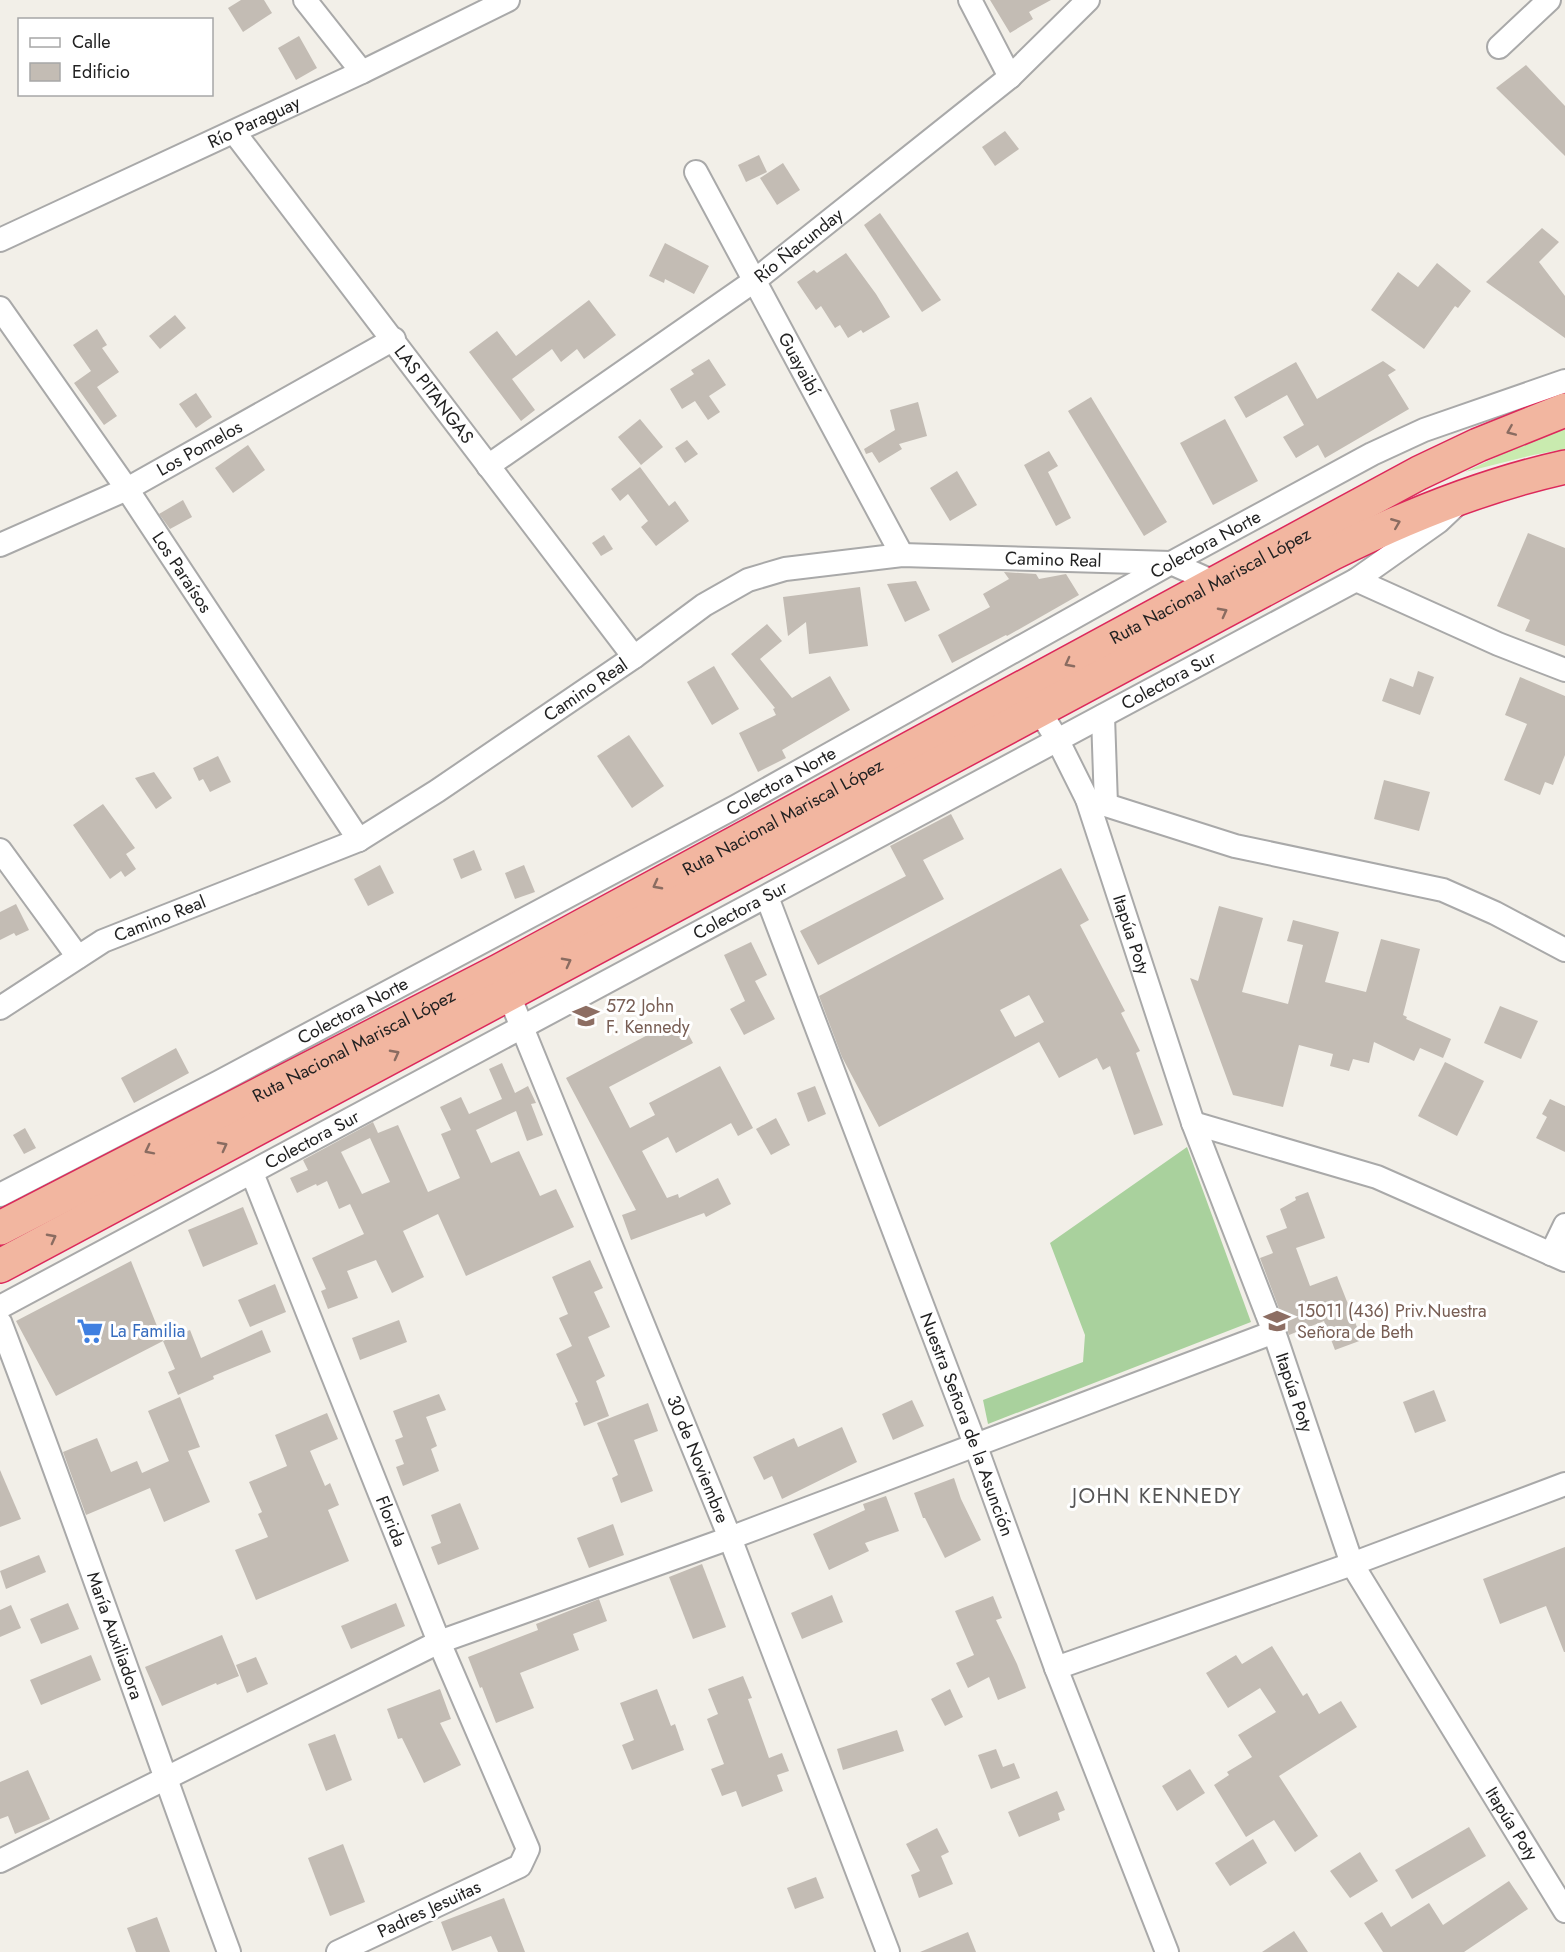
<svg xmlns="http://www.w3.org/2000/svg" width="1565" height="1952" viewBox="0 0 1565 1952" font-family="Jost,sans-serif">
<rect width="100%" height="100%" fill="#f2efe8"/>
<!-- grass -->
<polygon fill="#c9ebaf" points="1565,429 1565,449 1533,455 1465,472 1532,440"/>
<!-- forest -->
<polygon fill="#a9d19d" points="1187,1147 1251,1322 988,1424 983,1400 1083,1362 1085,1335 1050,1243"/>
<!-- building -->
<g fill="#c3bcb4" fill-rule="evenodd">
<polygon points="241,0 264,0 272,13 243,32 228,8"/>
<polygon points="990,0 1051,0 1029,12 1033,19 1010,33"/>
<polygon points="299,36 317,68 296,80 278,48"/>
<polygon points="1526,65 1565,106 1565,156 1496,88"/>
<polygon points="1005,131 1019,149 995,166 982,147"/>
<polygon points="759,155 767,172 746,182 738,165"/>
<polygon points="783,163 800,190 777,205 760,178"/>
<polygon points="880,213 941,300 922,312 864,225"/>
<polygon points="1542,228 1559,242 1539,262 1565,296 1565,338 1486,282"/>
<polygon points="665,243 709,266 694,294 665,279 664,283 649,276"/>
<polygon points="846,253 876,294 890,317 863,333 861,330 848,338 840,325 835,328 821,306 816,310 797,282 814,270 817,273"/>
<polygon points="1437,263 1471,291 1458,308 1455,306 1424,349 1371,310 1398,272 1418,287"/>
<polygon points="589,300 616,335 584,359 577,349 561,362 552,349 512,379 535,410 521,421 469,352 497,331 516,356"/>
<polygon points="175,315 186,328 160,349 149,336"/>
<polygon points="97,329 107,345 102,348 119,372 97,387 117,416 104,425 74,383 91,371 73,345"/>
<polygon points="709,359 726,385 709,396 720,412 708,420 695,401 682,409 670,389 694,374 691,370"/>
<polygon points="1383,361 1396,370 1388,375 1409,409 1325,458 1318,445 1296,458 1283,437 1304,425 1287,395 1246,418 1234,397 1296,362 1317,399"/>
<polygon points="196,393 212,417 196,428 179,404"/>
<polygon points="1091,397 1167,522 1144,536 1068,411"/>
<polygon points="918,402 927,436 899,444 902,449 879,463 872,452 866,454 864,449 895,430 890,410"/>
<polygon points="640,419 663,447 641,465 618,437"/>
<polygon points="1225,419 1258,481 1213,505 1180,443"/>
<polygon points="687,440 698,454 685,463 675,448"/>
<polygon points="248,445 265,470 233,493 215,468"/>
<polygon points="1049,451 1058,466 1048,472 1071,518 1056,526 1024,465"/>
<polygon points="640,467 669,506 675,501 689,521 656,546 641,527 648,521 628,494 620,501 611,489"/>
<polygon points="957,471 977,505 950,521 930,488"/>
<polygon points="183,500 192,517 170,529 159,514"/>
<polygon points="1528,533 1565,548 1565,646 1525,631 1530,620 1497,606"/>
<polygon points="604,535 613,549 601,556 592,543"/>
<polygon points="1004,572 1036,574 1039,579 1066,574 1079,595 1007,636 1006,635 952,663 938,635 990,607 983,594 1009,579"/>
<polygon points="916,581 930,610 905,622 887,584"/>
<polygon points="860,587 868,646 809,654 806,622 788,636 783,597"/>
<polygon points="767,624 782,641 760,659 792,698 830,676 850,710 782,750 786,758 758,772 739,733 776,715 773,709 775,708 731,654"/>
<polygon points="714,666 739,709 712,725 687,682"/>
<polygon points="1418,671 1434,677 1420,715 1382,701 1390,678 1413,687"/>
<polygon points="1520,677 1565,696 1565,755 1553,785 1545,782 1540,795 1504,780 1527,724 1505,715"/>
<polygon points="629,735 664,786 632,808 597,756"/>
<polygon points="218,756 231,782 210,792 203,779 199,781 193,768"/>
<polygon points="154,772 172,798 156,809 135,778"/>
<polygon points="1384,780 1430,792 1419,831 1374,819"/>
<polygon points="103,804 135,848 126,854 136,869 125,877 121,871 110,879 73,825"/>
<polygon points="951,814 964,839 923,860 944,899 818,965 800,931 906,876 890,846"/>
<polygon points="474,850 482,870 461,879 453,859"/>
<polygon points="380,865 394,893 368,906 354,879"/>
<polygon points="524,865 535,892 515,899 505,873"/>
<path d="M1061 868 1089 920 1080 925 1125 1011 1121 1013 1140 1051 1136 1053 1163 1125 1134 1135 1110 1066 1103 1070 1097 1058 1059 1078 1039 1042 879 1127 842 1057 819 996ZM1029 995 1044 1022 1015 1037 1000 1010Z"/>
<polygon points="16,904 29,930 16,936 14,933 0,940 0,912"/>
<polygon points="1219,906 1263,918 1242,992 1288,1004 1303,945 1287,941 1293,920 1339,932 1325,982 1366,992 1381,939 1420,949 1403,1015 1407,1017 1406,1019 1451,1039 1443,1058 1420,1048 1414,1061 1374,1042 1369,1063 1353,1059 1349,1071 1330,1066 1333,1054 1299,1045 1283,1107 1233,1095 1190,978 1198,981"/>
<polygon points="751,942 767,975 755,981 775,1019 744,1035 730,1009 745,1001 724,955"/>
<polygon points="1500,1006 1538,1021 1521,1059 1484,1043"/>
<polygon points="680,1018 693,1043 609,1087 630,1128 655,1115 649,1103 720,1066 753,1128 738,1136 731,1123 676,1153 668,1137 642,1151 667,1198 678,1194 679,1198 718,1178 731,1204 706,1217 704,1213 631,1240 622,1215 636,1210 566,1078"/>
<polygon points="176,1048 189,1073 134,1103 121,1078"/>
<polygon points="1445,1062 1484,1081 1457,1136 1418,1116"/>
<path d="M502 1063 515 1093 528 1086 536 1103 531 1104 543 1135 527 1141 516 1111 476 1130 491 1163 519 1151 540 1196 556 1189 574 1227 466 1276 438 1214 403 1231 424 1277 392 1293 376 1260 347 1271 358 1298 328 1309 321 1291 326 1289 312 1258 364 1234 350 1204 339 1209 327 1181 317 1186 316 1184 297 1193 290 1178 308 1170 303 1160 373 1122 378 1133 398 1125 428 1192 460 1178 441 1134 451 1130 440 1107 461 1097 469 1114 502 1099 489 1069ZM370 1138 390 1182 362 1194 341 1152Z"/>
<polygon points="815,1086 826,1114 808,1122 797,1093"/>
<polygon points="1550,1099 1565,1106 1565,1152 1536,1138 1547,1117 1542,1114"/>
<polygon points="776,1118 790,1145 771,1155 756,1129"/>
<polygon points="25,1128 36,1148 24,1154 13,1135"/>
<polygon points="1308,1192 1325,1238 1296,1248 1310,1286 1337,1276 1362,1340 1335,1350 1324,1321 1289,1335 1260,1258 1273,1253 1266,1236 1287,1228 1280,1209 1296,1200 1295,1197"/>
<polygon points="243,1207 258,1244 203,1267 188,1230"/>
<polygon points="590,1260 603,1288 594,1292 610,1327 588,1337 605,1376 596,1381 609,1416 584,1426 575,1403 578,1402 556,1354 572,1346 559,1318 568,1314 552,1277"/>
<polygon points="131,1261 163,1341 190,1330 201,1358 262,1330 271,1352 213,1376 214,1379 178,1395 168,1372 175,1369 163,1341 56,1396 16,1321"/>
<polygon points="275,1284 286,1312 250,1327 238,1300"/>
<polygon points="399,1320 407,1342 360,1360 352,1338"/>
<polygon points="1434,1390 1446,1421 1415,1433 1403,1402"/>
<polygon points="439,1394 446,1410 426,1417 437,1446 431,1449 439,1471 403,1486 396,1467 404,1464 395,1440 403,1437 393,1411"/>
<polygon points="180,1397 200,1447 188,1451 210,1502 164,1522 150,1488 86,1515 63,1452 97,1438 111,1472 137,1461 142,1473 169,1461 148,1411"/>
<polygon points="912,1400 924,1426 893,1440 882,1414"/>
<polygon points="648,1403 658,1431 634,1440 653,1491 621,1503 612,1478 618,1475 597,1423"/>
<polygon points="327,1413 338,1439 310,1451 325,1486 330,1483 339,1505 328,1510 349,1561 256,1600 235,1550 268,1537 258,1514 262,1512 249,1482 287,1466 275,1435"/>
<polygon points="842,1427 857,1462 782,1499 772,1476 764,1480 753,1457 794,1438 798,1447"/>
<polygon points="0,1470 21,1519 0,1527"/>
<polygon points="954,1478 961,1499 981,1540 945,1558 925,1518 923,1518 914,1493"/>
<polygon points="886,1496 899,1531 865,1543 869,1551 829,1570 813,1534 865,1510 863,1504"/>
<polygon points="460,1503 479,1549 438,1565 431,1547 441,1543 431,1515"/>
<polygon points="613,1524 624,1555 589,1568 577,1538"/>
<polygon points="1565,1547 1565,1652 1564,1652 1546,1606 1500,1624 1483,1579"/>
<polygon points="39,1555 46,1572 6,1589 0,1571"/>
<polygon points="702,1564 726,1627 693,1639 669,1577"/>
<polygon points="832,1595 843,1622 802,1639 791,1613"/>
<polygon points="993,1596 1002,1618 996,1620 1017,1664 1026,1688 998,1700 989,1677 968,1688 956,1663 974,1655 955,1611"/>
<polygon points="599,1599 607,1621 573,1634 579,1650 520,1673 534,1708 496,1723 482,1687 480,1688 468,1657 538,1630 536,1624"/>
<polygon points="68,1603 79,1629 41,1644 30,1619"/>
<polygon points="396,1603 405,1626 351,1649 341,1626"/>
<polygon points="11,1605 21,1628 0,1637 0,1610"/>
<polygon points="222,1635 239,1676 217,1685 216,1683 162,1706 145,1667"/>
<polygon points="1272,1646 1303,1696 1307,1693 1319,1714 1341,1701 1357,1727 1279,1776 1318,1836 1295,1852 1274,1820 1246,1837 1214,1785 1229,1775 1227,1772 1252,1757 1238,1735 1276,1712 1260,1688 1228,1708 1206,1673 1236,1655 1242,1664"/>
<polygon points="91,1655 101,1680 41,1705 30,1680"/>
<polygon points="256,1657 268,1684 247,1693 236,1665"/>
<polygon points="743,1676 752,1698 748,1699 769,1758 782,1753 789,1771 777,1775 783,1791 742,1807 736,1791 722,1796 711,1769 724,1764 707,1719 718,1714 708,1689"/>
<polygon points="440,1689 451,1719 440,1723 461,1765 424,1783 402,1738 398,1739 387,1709"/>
<polygon points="657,1689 671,1726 675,1724 684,1750 632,1770 622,1745 634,1740 620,1703"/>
<polygon points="950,1689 963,1717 945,1726 931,1699"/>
<polygon points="897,1730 904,1751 843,1770 837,1749"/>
<polygon points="335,1734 352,1780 326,1791 308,1744"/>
<polygon points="996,1749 1003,1767 1014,1763 1020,1778 991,1789 978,1755"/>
<polygon points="1190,1769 1205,1793 1177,1811 1162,1786"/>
<polygon points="28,1770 50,1819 15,1834 8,1816 0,1819 0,1782"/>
<polygon points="1057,1791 1065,1810 1058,1813 1060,1820 1019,1837 1008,1812"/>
<polygon points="1469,1827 1486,1856 1412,1899 1395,1870"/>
<polygon points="937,1828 949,1852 941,1856 953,1884 919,1898 911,1875 920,1871 906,1844"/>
<polygon points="1253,1839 1267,1863 1230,1886 1215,1863"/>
<polygon points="343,1844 365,1902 330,1916 308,1858"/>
<polygon points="1360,1852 1378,1881 1350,1898 1330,1871"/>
<polygon points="816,1877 824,1898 795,1909 787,1888"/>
<polygon points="1509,1881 1528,1909 1464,1952 1383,1952 1364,1923 1382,1912 1391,1927 1429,1903 1443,1925"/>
<polygon points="504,1898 525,1952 498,1952 491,1936 452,1951 441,1922"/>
<polygon points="157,1917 170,1952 136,1952 127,1928"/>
<polygon points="1294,1931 1308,1952 1262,1952"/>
<polygon points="968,1932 976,1952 920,1952"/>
</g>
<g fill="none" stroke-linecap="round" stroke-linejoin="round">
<!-- minor casing -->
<g stroke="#a9a9a9" stroke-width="26">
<g id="minor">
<polyline points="305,0 362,72"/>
<polyline points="970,0 1010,77"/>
<polyline points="1499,47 1549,0"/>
<path id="s1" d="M234 132 634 657"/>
<path id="s2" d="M696 172 902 555"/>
<path id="s3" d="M0 240 362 72 508 0"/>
<path id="s4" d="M0 308 127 489 359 840"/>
<path id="s5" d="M488 466 754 281 1010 77 1088 0"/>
<path id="s6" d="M0 545 127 489 394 339"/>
<polyline points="1356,580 1498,644 1565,670"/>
<path id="s7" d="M1039 710 1058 741 1087 799 1193 1123 1274 1332 1352 1564 1565 1911"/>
<polyline points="1103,716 1106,805"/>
<polyline points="1087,799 1235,846 1443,890 1495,913 1565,950"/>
<polyline points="0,850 78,957"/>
<path id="s8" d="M767 897 975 1444 1056 1668 1167 1952"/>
<path id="s9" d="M504 983 730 1538 888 1952"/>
<path id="s10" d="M0 1008 103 941 359 840 437 791 634 657 704 605 748 580 785 569 902 555 1171 563 1216 583"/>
<polyline points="1193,1123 1377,1177 1565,1260"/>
<path id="s11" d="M252 1173 439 1642 528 1849 520 1866 338 1952"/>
<path id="s12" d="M0 1195 219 1082 737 806 1171 563 1372 454 1424 430 1565 381"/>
<polyline points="1551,1254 1565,1225"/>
<path id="s13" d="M0 1307 1356 580 1438 522 1456 505"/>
<path id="s14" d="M0 1322C80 1531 151 1742 229 1952"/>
<polyline points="1056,1668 1352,1564 1565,1484"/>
<polyline points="0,1861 439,1642 730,1538 1274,1332"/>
</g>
</g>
<!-- trunk casing -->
<g stroke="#dc295b" stroke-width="36">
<g id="trunk">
<path id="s15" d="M0 1228 499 971 1419 473 1478 445 1565 410"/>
<path d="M0 1266 1333 553C1407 516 1484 485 1565 467"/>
</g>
</g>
<!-- minor -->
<use href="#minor" stroke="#fff" stroke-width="22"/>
<!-- trunk -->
<use href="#trunk" stroke="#f2b6a0" stroke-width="33"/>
</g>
<!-- one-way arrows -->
<defs><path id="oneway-chevron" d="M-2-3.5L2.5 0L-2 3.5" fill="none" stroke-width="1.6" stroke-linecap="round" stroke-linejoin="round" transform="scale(1.5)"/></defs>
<g stroke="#8a6c61">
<use href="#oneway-chevron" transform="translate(1511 431) rotate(157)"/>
<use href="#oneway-chevron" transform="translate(1396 523) rotate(-22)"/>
<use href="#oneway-chevron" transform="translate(1223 612) rotate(-28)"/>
<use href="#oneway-chevron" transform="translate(1069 663) rotate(152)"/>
<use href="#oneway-chevron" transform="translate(657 885) rotate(152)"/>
<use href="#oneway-chevron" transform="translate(567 962) rotate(-28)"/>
<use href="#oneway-chevron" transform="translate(395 1054) rotate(-28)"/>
<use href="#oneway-chevron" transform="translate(223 1146) rotate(-28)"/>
<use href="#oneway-chevron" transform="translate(149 1150) rotate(153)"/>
<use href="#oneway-chevron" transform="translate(52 1238) rotate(-28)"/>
</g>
<!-- icons -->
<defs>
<g id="school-bare" transform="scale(2.07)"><path d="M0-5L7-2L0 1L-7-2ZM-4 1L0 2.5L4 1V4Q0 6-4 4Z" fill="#8d6e63" stroke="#fff" stroke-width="2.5" paint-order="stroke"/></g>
<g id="supermarket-bare" transform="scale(2.07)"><path d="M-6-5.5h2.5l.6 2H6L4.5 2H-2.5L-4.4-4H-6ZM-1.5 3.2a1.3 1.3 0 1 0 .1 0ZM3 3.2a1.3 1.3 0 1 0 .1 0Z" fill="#3f7fe0" stroke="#fff" stroke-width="2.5" paint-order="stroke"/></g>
</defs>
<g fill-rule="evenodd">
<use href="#school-bare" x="586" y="1016"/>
<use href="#school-bare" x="1277" y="1321"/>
<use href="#supermarket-bare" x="90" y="1331"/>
</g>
<g text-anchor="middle" stroke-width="6" stroke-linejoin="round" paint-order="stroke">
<!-- street labels -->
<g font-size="18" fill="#222" stroke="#fff">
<text dy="6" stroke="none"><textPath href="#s3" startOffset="280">Río Paraguay</textPath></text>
<text dy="6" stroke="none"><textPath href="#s5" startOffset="381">Río Ñacunday</textPath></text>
<text dy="6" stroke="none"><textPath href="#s2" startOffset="218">Guayaibí</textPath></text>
<text dy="6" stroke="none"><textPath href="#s1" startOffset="330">LAS PITANGAS</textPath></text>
<text dy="6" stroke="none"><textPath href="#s6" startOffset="222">Los Pomelos</textPath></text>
<text dy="6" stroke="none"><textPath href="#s12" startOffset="1370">Colectora Norte</textPath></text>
<text dy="6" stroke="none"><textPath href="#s10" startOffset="1174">Camino Real</textPath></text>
<text dy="6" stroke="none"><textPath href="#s4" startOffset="321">Los Paraísos</textPath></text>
<text dy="6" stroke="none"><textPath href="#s15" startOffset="1370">Ruta Nacional Mariscal López</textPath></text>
<text dy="6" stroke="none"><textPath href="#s13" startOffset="1326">Colectora Sur</textPath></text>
<text dy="6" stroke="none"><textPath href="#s10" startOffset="670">Camino Real</textPath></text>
<text dy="6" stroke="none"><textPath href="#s12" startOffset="884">Colectora Norte</textPath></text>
<text dy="6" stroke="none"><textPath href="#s15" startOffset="884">Ruta Nacional Mariscal López</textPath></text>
<text dy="6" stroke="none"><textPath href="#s13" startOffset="840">Colectora Sur</textPath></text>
<text dy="6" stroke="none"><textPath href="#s10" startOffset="184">Camino Real</textPath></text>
<text dy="6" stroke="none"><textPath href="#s7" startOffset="244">Itapúa Poty</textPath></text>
<text dy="6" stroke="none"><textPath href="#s12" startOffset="398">Colectora Norte</textPath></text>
<text dy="6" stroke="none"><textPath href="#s15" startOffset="398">Ruta Nacional Mariscal López</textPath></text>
<text dy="6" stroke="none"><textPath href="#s13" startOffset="354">Colectora Sur</textPath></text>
<text dy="6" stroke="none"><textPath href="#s7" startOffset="730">Itapúa Poty</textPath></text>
<text dy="6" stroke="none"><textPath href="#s8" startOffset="564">Nuestra Señora de la Asunción</textPath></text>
<text dy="6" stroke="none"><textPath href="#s9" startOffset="514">30 de Noviembre</textPath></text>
<text dy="6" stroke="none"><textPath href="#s11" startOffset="375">Florida</textPath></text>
<text dy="6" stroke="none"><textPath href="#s14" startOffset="334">María Auxiliadora</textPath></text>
<text dy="6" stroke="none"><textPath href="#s7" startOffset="1216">Itapúa Poty</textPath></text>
<text transform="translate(429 1909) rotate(-25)" y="6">Padres Jesuitas</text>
</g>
<!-- education labels -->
<g font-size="18" fill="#785e54" stroke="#fff" text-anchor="start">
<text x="606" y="1012">572 John<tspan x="606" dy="21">F. Kennedy</tspan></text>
<text x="1297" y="1317">15011 (436) Priv.Nuestra<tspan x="1297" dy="21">Señora de Beth</tspan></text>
</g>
<!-- shop labels -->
<g font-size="18" fill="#366cbe" stroke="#fff" text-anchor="start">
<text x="110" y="1337">La Familia</text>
</g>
<!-- quarter labels -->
<g font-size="21" letter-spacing="1.5" fill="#555" stroke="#fff">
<text x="1157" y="1503">JOHN KENNEDY</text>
</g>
</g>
<!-- legend -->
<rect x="18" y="18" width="195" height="78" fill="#ffffff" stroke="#a7a7a7" stroke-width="1.5"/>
<rect x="30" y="38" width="30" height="9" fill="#ffffff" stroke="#a7a7a7" stroke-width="1.5"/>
<text x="72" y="48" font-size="18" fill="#222222">Calle</text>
<rect x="30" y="63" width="30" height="18" fill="#c3bcb4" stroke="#a7a7a7" stroke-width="1.5"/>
<text x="72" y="78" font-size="18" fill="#222222">Edificio</text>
</svg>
